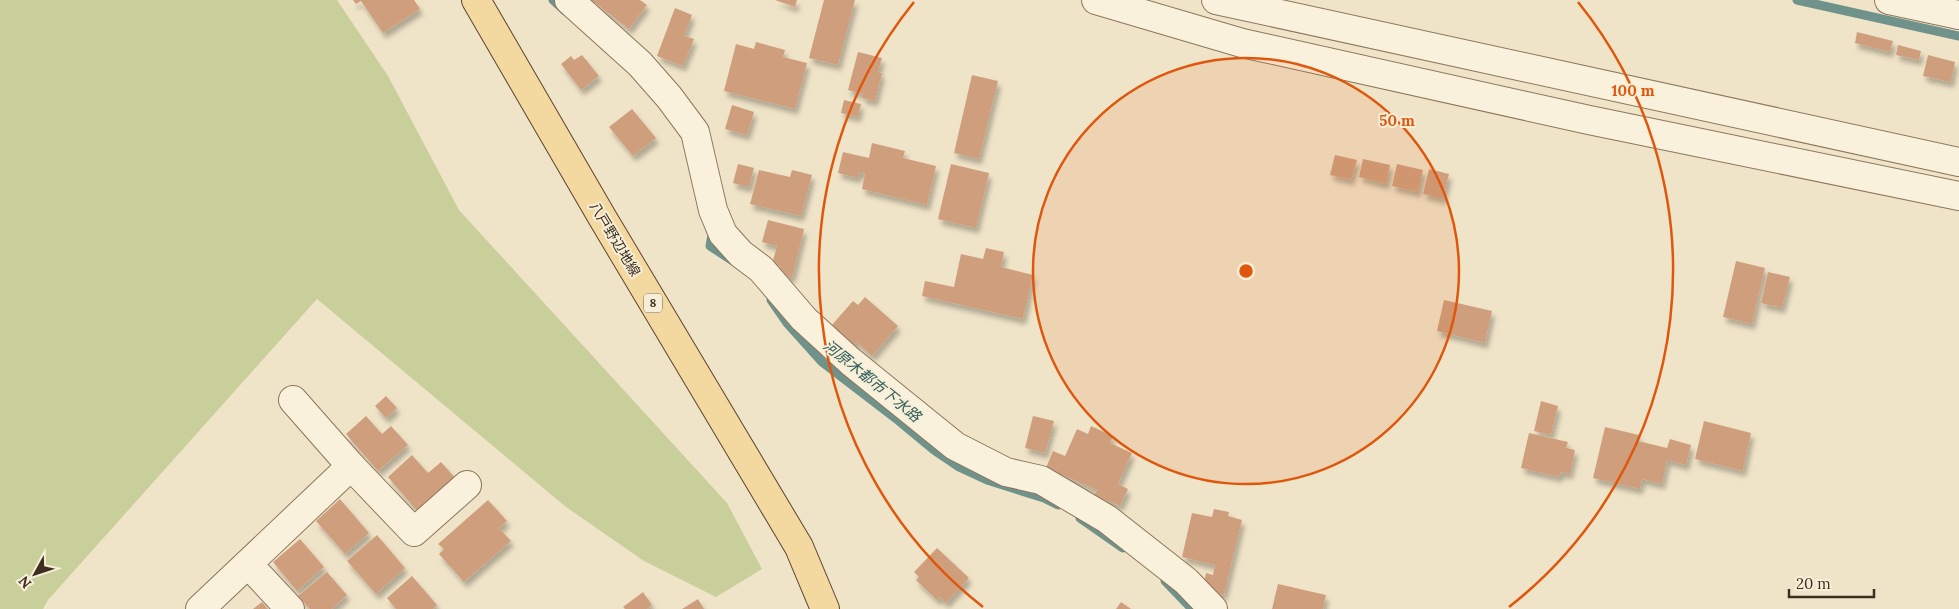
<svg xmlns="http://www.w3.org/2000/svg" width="1959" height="609" viewBox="0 0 1959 609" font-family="Lora,'Noto Sans JP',serif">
<defs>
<filter id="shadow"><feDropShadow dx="3" dy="5.5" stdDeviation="2.5" flood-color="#0004"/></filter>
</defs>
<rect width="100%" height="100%" fill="#f0e4c8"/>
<!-- green -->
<polygon fill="#c9cf9b" points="0,0 337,0 388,76 459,210 727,503 762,569 716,597 644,561 566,507 317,299 48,600 43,609 0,609"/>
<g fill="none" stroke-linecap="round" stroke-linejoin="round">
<!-- stream -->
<g stroke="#6f938a" stroke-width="9">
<polyline points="553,0 565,11"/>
<polyline points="1797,0 1959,36"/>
<polyline points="710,229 712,235 710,246 733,261"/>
<polyline points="771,300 787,323 822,362 899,421 934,450 959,467 987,480 1044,498 1058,505"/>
<polyline points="1080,518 1123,548"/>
<polyline points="1165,581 1192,609"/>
</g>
</g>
<!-- building -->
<g fill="#cf9f7d" filter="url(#shadow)">
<polygon points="353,0 414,0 420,9 383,33 361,1 356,4"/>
<polygon points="591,0 640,0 647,5 629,29"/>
<polygon points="775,0 797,0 795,7"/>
<polygon points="824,0 855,0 838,65 809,58"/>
<polygon points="675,8 692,15 684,36 694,39 683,66 657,56"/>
<polygon points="1857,32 1893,41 1890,52 1855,43"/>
<polygon points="756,42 785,50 783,57 807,63 795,109 724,91 736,44 754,49"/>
<polygon points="1898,45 1921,51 1919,60 1896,55"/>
<polygon points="858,52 882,58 878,72 882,73 875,101 862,98 863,94 848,90"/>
<polygon points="582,55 599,76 581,90 561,64 571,56 574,60"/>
<polygon points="1928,55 1955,62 1951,82 1923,76"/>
<polygon points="972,75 998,81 979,159 954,153"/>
<polygon points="844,100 861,104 858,117 841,113"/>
<polygon points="732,105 754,112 747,135 725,129"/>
<polygon points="632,109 656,138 633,156 609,127"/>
<polygon points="872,143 905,151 903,158 936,166 927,205 862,189 865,174 859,172 858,178 838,173 843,152 869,158"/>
<polygon points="1335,155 1357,160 1351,180 1330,175"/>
<polygon points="1363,159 1390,165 1386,184 1359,177"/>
<polygon points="738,164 754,168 749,187 733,183"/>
<polygon points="951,164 989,173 976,228 938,219"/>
<polygon points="1397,164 1423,170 1418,192 1392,186"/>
<polygon points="1429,169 1449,174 1443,199 1423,194"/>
<polygon points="759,170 790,177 792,170 812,175 801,216 750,204"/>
<polygon points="768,220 804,229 792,278 778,274 780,266 772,264 777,246 762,242"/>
<polygon points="986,248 1004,252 1001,267 1033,275 1023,319 922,296 925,281 954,287 961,254 983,259"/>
<polygon points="1736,261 1765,268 1752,324 1723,317"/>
<polygon points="1768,272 1790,277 1782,308 1761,303"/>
<polygon points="865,297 898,326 872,356 856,342 853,345 831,326 853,301 858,305"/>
<polygon points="1444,300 1492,311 1485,343 1437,331"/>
<polygon points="386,396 397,408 386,418 375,406"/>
<polygon points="1541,401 1558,406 1551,435 1534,431"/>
<polygon points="366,416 382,434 391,426 408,445 378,471 346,434"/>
<polygon points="1033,416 1054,421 1045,453 1025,448"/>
<polygon points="1704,421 1751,433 1743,471 1695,459"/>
<polygon points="1091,426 1113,436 1110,443 1132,453 1118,484 1128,489 1120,506 1094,495 1097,490 1046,468 1053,451 1065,456 1077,429 1088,434"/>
<polygon points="1605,427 1639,435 1638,441 1667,448 1670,439 1691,445 1686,465 1667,460 1662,484 1642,479 1640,489 1593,478"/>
<polygon points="1529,433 1568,442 1566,448 1575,450 1570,474 1561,472 1559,477 1521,468"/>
<polygon points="412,455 428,473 441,462 457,480 419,513 388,477"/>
<polygon points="340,499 369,533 345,554 316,521"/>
<polygon points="488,500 507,521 499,528 511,541 464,582 439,554 444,549 438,544"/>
<polygon points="1214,509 1229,512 1228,516 1242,520 1224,595 1209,591 1210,585 1204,584 1206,573 1213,575 1215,565 1182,557 1192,513 1212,517"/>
<polygon points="377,535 405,568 376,594 347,561"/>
<polygon points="300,539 324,567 297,591 273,562"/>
<polygon points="937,548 969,578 946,603 940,597 937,600 916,580 919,577 914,572"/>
<polygon points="327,572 347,595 332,609 310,609 298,596"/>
<polygon points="412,576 437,605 433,609 396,609 387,598"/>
<polygon points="1278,584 1326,595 1323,609 1272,609"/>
<polygon points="643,592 652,605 647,609 625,609 623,607"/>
<polygon points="698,599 704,609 682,609"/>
<polygon points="262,602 268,609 253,609"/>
<polygon points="1121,602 1131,609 1116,609"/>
</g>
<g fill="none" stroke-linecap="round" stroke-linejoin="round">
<!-- minor casing -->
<g stroke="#8d765c" stroke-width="30">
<g id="minor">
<polyline points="569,0 640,64 669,97 695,132 713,210 723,234 741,254 761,269 804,319 850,361 955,446 1006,472 1041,480 1107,519 1186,581 1213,609"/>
<polyline points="1096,0 1242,43 1589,120 1959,196"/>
<polyline points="1216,0 1959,162"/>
<polyline points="1889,0 1959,15"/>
<polyline points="293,400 351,466 414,532 467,485"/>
<polyline points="248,564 290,609"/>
<polyline points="200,609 351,466"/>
</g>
</g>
<!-- major casing -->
<g stroke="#5b4430" stroke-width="30">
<polyline id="major" points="476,0 602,217 799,547 825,609"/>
</g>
<!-- minor -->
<use href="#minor" stroke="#faf1dc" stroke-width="28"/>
<!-- major -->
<use href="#major" stroke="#f3d9a0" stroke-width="28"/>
</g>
<!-- distance rings -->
<circle cx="1246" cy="271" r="213" fill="#df570d" fill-opacity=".12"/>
<g fill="none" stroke="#df570d" stroke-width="2.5">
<circle cx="1246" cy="271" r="213"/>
<path d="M983 607A427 427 0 0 1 914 2M1578 2A427 427 0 0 1 1509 607"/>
</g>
<g text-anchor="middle" stroke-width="4" stroke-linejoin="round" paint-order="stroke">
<!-- shield labels -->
<rect fill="#f7eed8" stroke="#756857" stroke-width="1" x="644" y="293.5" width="18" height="19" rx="4"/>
<g font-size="12" font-weight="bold" fill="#3d2e20">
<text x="653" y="307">8</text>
</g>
<!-- street labels -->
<g font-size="14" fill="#3d2e20" stroke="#f7eed8">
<text transform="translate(615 239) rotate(59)" y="5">八戸野辺地線</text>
</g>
<!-- water labels -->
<g font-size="15" font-style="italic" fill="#2f5d5a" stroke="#f7eed8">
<text transform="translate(872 381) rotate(39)" y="5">河原木都市下水路</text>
</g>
</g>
<circle cx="1246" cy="271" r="8" fill="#df570d" stroke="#f7eed8" stroke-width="2.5"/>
<g font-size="15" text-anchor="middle" font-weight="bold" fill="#df570d" stroke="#f7eed8" stroke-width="4" stroke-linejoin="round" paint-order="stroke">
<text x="1633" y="96">100 m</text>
<text x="1397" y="126">50 m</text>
</g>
<!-- north arrow -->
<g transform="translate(35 574) rotate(230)" stroke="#f7eed8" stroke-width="4" paint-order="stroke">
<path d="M0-4L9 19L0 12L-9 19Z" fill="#3d2e20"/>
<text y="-8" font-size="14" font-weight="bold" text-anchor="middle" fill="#3d2e20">N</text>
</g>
<!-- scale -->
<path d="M1789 589v8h85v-8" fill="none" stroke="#3d2e20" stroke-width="2.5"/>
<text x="1796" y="589" font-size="15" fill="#3d2e20" stroke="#f7eed8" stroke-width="4" paint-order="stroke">20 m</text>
</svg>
